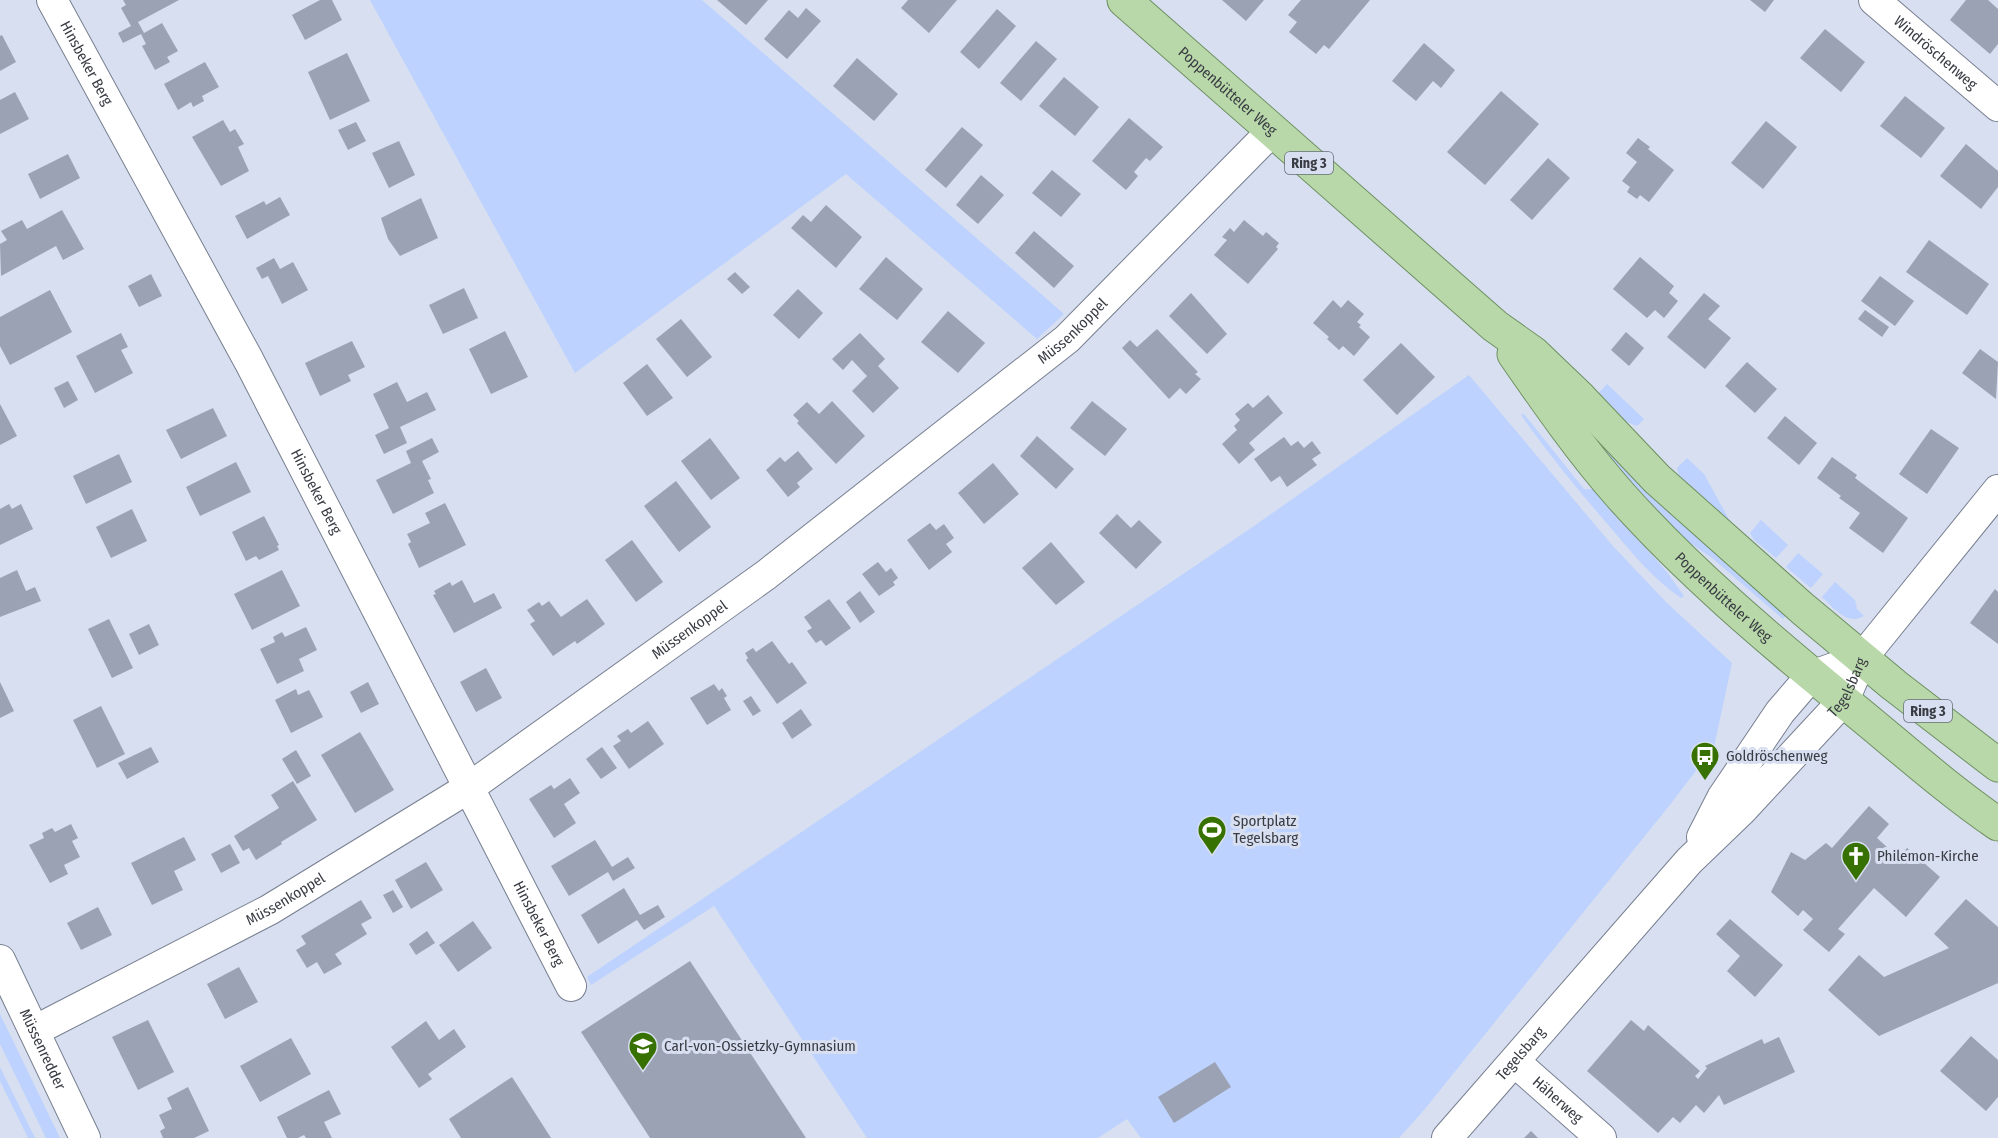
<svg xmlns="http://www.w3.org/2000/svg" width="1998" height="1138" viewBox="0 0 1998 1138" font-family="'Fira Sans Condensed',sans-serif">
<rect width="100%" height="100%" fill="#d7dff1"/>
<!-- green -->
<g fill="#bdd2fe">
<polygon points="370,0 702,0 1064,314 1037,339 846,174 575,373"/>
<polygon points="1469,375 1612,545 1666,602 1732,663 1714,747 1669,806 1424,1110 1399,1138 1141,1138 1127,1119 1098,1138 867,1138 714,906 591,985 587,977 1254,526"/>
<polygon points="1607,384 1644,419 1637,426 1614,417 1596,396"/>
<polygon points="1572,409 1787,614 1783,619 1712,558 1680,536 1629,485"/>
<path d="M1524 414 1584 489H1595L1667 572 1684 596 1681 598C1654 580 1631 552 1610 527 1579 491 1549 455 1521 415Z"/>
<polygon points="1687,458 1704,474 1731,523 1680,481 1677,468"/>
<polygon points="1761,520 1788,545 1776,558 1754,540 1750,533"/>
<polygon points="1798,553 1823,574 1811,588 1786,567"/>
<path d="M1835 582 1855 600 1857 609 1864 616C1847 626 1834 608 1822 597Z"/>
<polygon points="0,1014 60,1138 46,1138 0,1044"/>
<polygon points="0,1067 35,1138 28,1138 0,1081"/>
</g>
<!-- building -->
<g fill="#9aa2b3">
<polygon points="123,0 179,0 138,22 144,33 162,23 178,51 167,57 170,62 155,70 142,46 146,44 141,34 123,43 118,33 131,26 121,8 126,5"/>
<polygon points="320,0 332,0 342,20 305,40 292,15"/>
<polygon points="717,0 768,0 746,25"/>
<polygon points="908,0 957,0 929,33 901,8"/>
<polygon points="1222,0 1264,0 1246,21"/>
<polygon points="1301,0 1370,0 1329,49 1324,45 1316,54 1289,32 1297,22 1288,15"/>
<polygon points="1750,0 1774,0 1765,12"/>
<polygon points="1966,0 1988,0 1998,9 1998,44 1990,54 1950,20"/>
<polygon points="806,8 821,21 787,59 764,39 789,10 798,18"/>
<polygon points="997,9 1016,26 979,69 960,52"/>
<polygon points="1825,29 1865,62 1841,92 1800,58"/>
<polygon points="2,35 16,62 0,71 0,36"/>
<polygon points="1036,41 1057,59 1021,101 1000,83"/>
<polygon points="1424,43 1455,70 1441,88 1433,81 1416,101 1392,81"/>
<polygon points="347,53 370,101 330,120 308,72"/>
<polygon points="857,58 898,94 874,121 833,86"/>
<polygon points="205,62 219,87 202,96 204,101 193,107 191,102 178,110 164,84"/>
<polygon points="1064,77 1099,107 1075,136 1039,106"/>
<polygon points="1501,91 1539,124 1485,185 1447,152"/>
<polygon points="15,92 29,119 0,134 0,100"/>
<polygon points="1905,96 1945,128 1921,158 1880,126"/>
<polygon points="1129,118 1163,147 1150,161 1146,158 1134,172 1138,176 1126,190 1092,161"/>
<polygon points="223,120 230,132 235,129 244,144 238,147 249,171 221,186 192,137"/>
<polygon points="1766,121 1797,147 1763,189 1731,163"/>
<polygon points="356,122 366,141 348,150 338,130"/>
<polygon points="962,127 983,145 946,188 925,170"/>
<polygon points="1638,138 1650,147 1648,149 1674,170 1649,202 1640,195 1637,199 1627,192 1630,187 1622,181 1637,162 1626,153"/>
<polygon points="399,141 415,175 389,188 372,153"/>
<polygon points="1966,144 1998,171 1998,187 1981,209 1940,176"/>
<polygon points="68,154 80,178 40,199 28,174"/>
<polygon points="1548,158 1570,178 1532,220 1510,200"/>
<polygon points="1052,170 1081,194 1061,217 1032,193"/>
<polygon points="981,175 1004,195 978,224 956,205"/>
<polygon points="280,197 290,215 247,239 235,216 264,201 266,205"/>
<polygon points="421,198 438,238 400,256 388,239 381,218"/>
<polygon points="826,205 862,237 836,268 791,228 803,215 811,222"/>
<polygon points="62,210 84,249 63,260 56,246 1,276 0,244 7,240 1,231 22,220 27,229"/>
<polygon points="1244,220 1263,236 1266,232 1279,243 1276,247 1278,249 1248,284 1214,255 1227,240 1222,237 1230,228 1234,232"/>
<polygon points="1034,231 1074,266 1054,288 1015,253"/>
<polygon points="1929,240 1989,284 1967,315 1906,272"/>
<polygon points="886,257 923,289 897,320 859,289"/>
<polygon points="1640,257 1674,286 1669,293 1678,301 1664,318 1655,310 1647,318 1613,289"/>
<polygon points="274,258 280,269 293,262 308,290 282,304 268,276 262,279 256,268"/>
<polygon points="735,272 750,287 742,294 727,279"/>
<polygon points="151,274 162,296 139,307 128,286"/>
<polygon points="1880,276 1914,301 1895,326 1861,301"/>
<polygon points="464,288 478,318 443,334 429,305"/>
<polygon points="798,289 823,313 799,339 773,315"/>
<polygon points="50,290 72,332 10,365 0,346 0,317"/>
<polygon points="1191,293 1227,334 1207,354 1169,316"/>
<polygon points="1704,293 1720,306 1708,319 1731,338 1705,369 1667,337"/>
<polygon points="1333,300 1341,308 1348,300 1364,314 1357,322 1361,325 1359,327 1370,337 1354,356 1343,346 1339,350 1327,339 1329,337 1313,323"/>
<polygon points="1865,310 1889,327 1882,337 1858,319"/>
<polygon points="948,311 985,343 958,373 921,342"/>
<polygon points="681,319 712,357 687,377 656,339"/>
<polygon points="1157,329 1198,372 1195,374 1201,379 1186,394 1180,388 1169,399 1122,348 1130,340 1137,347"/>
<polygon points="505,331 528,377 491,394 469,349"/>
<polygon points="1626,332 1644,348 1629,366 1611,350"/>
<polygon points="121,333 128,347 121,350 133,373 95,393 76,356"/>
<polygon points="860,333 885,359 878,366 899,388 873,413 852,391 867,376 852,360 843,370 832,359"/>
<polygon points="352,341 365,367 348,375 351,381 320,396 305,363"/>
<polygon points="1401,343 1435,377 1397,415 1363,380"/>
<polygon points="1980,349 1998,362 1996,399 1962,373"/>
<polygon points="1747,362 1777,389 1755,413 1725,386"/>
<polygon points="647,364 673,398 647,416 623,383"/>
<polygon points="68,381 78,400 64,408 54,388"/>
<polygon points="397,382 407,402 427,392 436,410 400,427 407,443 384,454 375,435 389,428 373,394"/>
<polygon points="1268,395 1283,413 1249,443 1255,450 1239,464 1222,444 1237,430 1234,426 1240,420 1235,414 1248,403 1253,408"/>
<polygon points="832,401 865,436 836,464 797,423 799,421 793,415 807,402 819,414"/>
<polygon points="1092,401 1127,429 1105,456 1070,428"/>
<polygon points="0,404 17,436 0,445"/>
<polygon points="213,408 227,436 181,459 166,430"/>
<polygon points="1785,416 1817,443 1799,465 1767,438"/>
<polygon points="1931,429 1959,448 1927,494 1899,474"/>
<polygon points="1037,436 1074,469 1056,489 1020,456"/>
<polygon points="1284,437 1291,446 1298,441 1304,448 1312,441 1321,453 1312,459 1317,465 1287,487 1280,476 1271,482 1254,459"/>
<polygon points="432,438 439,452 422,461 431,479 428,480 434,493 393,514 376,480 411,463 406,451"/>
<polygon points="710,438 740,478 711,500 681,461"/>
<polygon points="798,451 813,469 797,483 800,487 788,497 766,470 780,457 785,462"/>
<polygon points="119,454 132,482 86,504 73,476"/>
<polygon points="1832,457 1857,475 1855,478 1908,518 1883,553 1849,528 1860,513 1839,498 1841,496 1817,478"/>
<polygon points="236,462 251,492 200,516 186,487"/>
<polygon points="993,463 1019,494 984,524 958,493"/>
<polygon points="676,481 711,527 679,552 644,506"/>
<polygon points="445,503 466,545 419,568 408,544 411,542 407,534 430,523 425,513"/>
<polygon points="9,504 12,509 21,504 33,529 0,545 0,509"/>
<polygon points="132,509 147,541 111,558 96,527"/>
<polygon points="1117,514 1131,528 1139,520 1162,542 1136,569 1099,533"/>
<polygon points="264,516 279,545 277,546 279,550 259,560 256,556 246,561 232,532"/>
<polygon points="930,523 936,530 944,524 954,538 946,544 952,552 929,570 907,540"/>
<polygon points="632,540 663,582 636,602 605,560"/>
<polygon points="1051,542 1085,582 1056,605 1022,568"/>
<polygon points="878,562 886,572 891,568 898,578 893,582 895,585 879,596 862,574"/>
<polygon points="17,570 26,591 35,587 41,601 0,617 0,578"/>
<polygon points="282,570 300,606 252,630 234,594"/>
<polygon points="462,580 474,603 494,593 502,608 454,633 433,595 436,594 434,591 450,582 452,586"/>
<polygon points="1995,589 1998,592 1998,644 1970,623"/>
<polygon points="860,591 875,612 860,623 846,602"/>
<polygon points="587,599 605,624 577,644 575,641 553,656 530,624 535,621 527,610 539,602 542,606 549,601 561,617"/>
<polygon points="829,599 851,628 826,646 821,640 816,643 807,631 812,628 804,617"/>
<polygon points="109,619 133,668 112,678 88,629"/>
<polygon points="149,624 159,645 139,655 129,634"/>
<polygon points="306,627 317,650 299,659 304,671 277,684 260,649 275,642 273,637 282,632 285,637"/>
<polygon points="772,641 789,664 792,662 807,683 777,704 746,660 748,658 745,653 753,648 756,652"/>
<polygon points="486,668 502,698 476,712 460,682"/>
<polygon points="0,682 14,711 0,718"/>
<polygon points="368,682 379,704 361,713 350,692"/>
<polygon points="714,684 719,691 722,688 727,696 724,698 731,710 707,725 690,698"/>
<polygon points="296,689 298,695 309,690 323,717 291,733 275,700"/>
<polygon points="751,696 761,711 753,716 743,701"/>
<polygon points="101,706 125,754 97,768 73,720"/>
<polygon points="801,709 812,725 792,739 782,723"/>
<polygon points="648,721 664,744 629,769 613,746 621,741 617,736 628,729 631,733"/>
<polygon points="360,732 394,790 355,813 321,755"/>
<polygon points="151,747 159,762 127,779 118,763"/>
<polygon points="602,747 617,768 601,779 586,759"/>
<polygon points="296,750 311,776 297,784 282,759"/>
<polygon points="570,778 580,793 564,804 576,823 554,838 529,799 551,785 554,789"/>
<polygon points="293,781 317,820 281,842 282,844 256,860 249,848 243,851 234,836 279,808 271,795"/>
<polygon points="1869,806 1889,824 1877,838 1898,857 1907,848 1940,877 1906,917 1874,888 1838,929 1845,934 1829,952 1803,930 1813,919 1803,910 1798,916 1771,892 1791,852 1805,860 1826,843 1832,848"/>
<polygon points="71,824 78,838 72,841 80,857 64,865 68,874 50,883 29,845 44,838 42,833 52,828 55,832"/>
<polygon points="184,837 196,860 174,871 183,890 152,905 131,863"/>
<polygon points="595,840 612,867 628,857 635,868 613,881 608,872 569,896 551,866"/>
<polygon points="230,844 240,863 221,873 211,854"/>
<polygon points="426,862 443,890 411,909 395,880"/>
<polygon points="624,888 640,915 658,905 665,917 644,930 637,920 598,944 581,915"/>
<polygon points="393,890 403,907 393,913 383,895"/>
<polygon points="1966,899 1998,927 1998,983 1879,1036 1828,990 1859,955 1884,977 1949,948 1934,934"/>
<polygon points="361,900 372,918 361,924 367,934 335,954 342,964 324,974 317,962 307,968 296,950 306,944 301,936"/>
<polygon points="98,907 112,935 81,950 67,923"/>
<polygon points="1730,919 1783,965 1755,997 1727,971 1740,956 1716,934"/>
<polygon points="473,921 492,948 458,972 439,945"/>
<polygon points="427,931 435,943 416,955 409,944"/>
<polygon points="690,961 806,1138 650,1138 581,1032"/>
<polygon points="239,967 258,1002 225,1019 207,984"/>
<polygon points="148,1020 174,1072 138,1090 112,1037"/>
<polygon points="1631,1020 1644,1031 1648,1025 1700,1071 1695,1076 1698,1079 1707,1068 1705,1066 1762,1039 1764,1044 1779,1037 1795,1072 1724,1105 1719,1095 1704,1113 1696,1105 1680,1123 1673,1117 1658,1133 1587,1071"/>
<polygon points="426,1021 439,1040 454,1029 466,1047 428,1074 432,1079 419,1088 391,1047"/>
<polygon points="1971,1036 1998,1060 1998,1097 1986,1111 1940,1071"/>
<polygon points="291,1038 311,1074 260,1102 240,1066"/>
<polygon points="1215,1062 1231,1087 1174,1123 1158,1097"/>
<polygon points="512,1077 551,1138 461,1138 449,1119"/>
<polygon points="188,1087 209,1131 194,1138 163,1138 160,1131 165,1128 159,1115 172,1109 167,1098"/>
<polygon points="329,1090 341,1114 324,1122 332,1138 306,1138 304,1135 298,1138 287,1138 277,1117"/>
<polygon points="1531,1131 1538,1138 1524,1138"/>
</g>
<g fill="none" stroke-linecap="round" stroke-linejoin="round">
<!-- minor casing -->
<g stroke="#777f8f" stroke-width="32">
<g id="minor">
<path id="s1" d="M52 0 249 361 571 986"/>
<path id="s2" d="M1874 0 1998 106"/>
<polyline points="1702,837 1722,798 1780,712 1811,676 1862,658"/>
<path id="s3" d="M0 960 85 1138"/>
<path id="s4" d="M34 1031 269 910 470 787 766 575 1067 339 1272 131"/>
<path id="s5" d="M1515 1062 1601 1138"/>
<path id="s6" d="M1447 1138 1689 861 1741 811 1844 700 1862 658 1998 490"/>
</g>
</g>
<!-- major casing -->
<g stroke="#6e9060" stroke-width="35">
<g id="major">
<path id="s7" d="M1124 0 1495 326 1533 353 1580 398 1657 479 1803 609 1894 685 1998 765"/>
<path id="s8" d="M1514 354C1548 403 1582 452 1621 496 1689 572 1766 637 1845 702 1896 743 1944 787 1998 824"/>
</g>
</g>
<!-- minor -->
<use href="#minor" stroke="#fff" stroke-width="30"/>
<!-- major -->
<use href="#major" stroke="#b9d8a9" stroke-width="33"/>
</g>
<!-- icons -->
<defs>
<g id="bus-pin" transform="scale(1.5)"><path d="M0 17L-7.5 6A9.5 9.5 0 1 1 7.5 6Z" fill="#377101" stroke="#d7dff1"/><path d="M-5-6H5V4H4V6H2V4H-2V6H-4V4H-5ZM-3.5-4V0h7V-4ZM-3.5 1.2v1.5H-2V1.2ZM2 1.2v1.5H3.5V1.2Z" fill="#fff"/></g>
<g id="stadium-pin" transform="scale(1.5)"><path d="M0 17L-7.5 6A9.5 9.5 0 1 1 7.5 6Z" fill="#377101" stroke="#d7dff1"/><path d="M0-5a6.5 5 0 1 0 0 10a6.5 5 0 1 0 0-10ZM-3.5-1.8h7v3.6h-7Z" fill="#fff"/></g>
<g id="church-pin" transform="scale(1.5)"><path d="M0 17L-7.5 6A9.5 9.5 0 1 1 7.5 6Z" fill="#377101" stroke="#d7dff1"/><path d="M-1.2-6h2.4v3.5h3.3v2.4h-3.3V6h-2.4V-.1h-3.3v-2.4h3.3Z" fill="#fff"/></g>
<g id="school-pin" transform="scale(1.5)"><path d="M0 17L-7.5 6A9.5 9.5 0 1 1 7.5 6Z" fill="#377101" stroke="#d7dff1"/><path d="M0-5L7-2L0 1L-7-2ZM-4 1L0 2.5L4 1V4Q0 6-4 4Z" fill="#fff"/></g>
</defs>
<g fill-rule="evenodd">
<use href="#bus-pin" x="1705" y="756"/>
<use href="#stadium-pin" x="1212" y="830"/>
<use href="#church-pin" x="1856" y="856"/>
<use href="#school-pin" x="643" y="1046"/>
</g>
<g text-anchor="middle" stroke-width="6" stroke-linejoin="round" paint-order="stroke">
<!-- shield labels -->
<g fill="#d7dff1" stroke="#686d77" stroke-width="1.5">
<rect x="1285" y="152" width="48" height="22" rx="4.5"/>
<rect x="1904" y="700" width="48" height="22" rx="4.5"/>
</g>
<g font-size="14" font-weight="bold" fill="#393c43">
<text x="1309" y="168">Ring 3</text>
<text x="1928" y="716">Ring 3</text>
</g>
<!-- street labels -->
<g font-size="15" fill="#393c43" stroke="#d7dff1">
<text dy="5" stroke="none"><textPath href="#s2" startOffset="81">Windröschenweg</textPath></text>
<text dy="5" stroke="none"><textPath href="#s1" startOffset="72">Hinsbeker Berg</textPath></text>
<text dy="5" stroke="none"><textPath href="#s7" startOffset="138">Poppenbütteler Weg</textPath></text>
<text dy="5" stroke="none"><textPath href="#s4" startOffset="1256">Müssenkoppel</textPath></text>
<text dy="5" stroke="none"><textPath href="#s1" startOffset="558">Hinsbeker Berg</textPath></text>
<text dy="5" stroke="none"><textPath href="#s8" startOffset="322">Poppenbütteler Weg</textPath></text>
<text dy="5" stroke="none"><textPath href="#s4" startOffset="770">Müssenkoppel</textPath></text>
<text dy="5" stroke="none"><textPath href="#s6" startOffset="604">Tegelsbarg</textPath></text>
<text dy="5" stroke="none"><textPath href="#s4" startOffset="284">Müssenkoppel</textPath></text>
<text dy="5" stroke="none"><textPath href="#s1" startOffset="1044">Hinsbeker Berg</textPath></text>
<text dy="5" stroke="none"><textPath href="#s3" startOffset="99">Müssenredder</textPath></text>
<text dy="5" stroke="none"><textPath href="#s6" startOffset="112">Tegelsbarg</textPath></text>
<text dy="5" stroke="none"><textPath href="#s5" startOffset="57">Häherweg</textPath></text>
</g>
<!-- poi labels -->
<g font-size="15" fill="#393c43" stroke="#d7dff1" text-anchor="start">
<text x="1726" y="761">Goldröschenweg</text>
<text x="1233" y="826">Sportplatz<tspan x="1233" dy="17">Tegelsbarg</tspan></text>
<text x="1877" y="861">Philemon-Kirche</text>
<text x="664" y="1051">Carl-von-Ossietzky-Gymnasium</text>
</g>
</g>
</svg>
